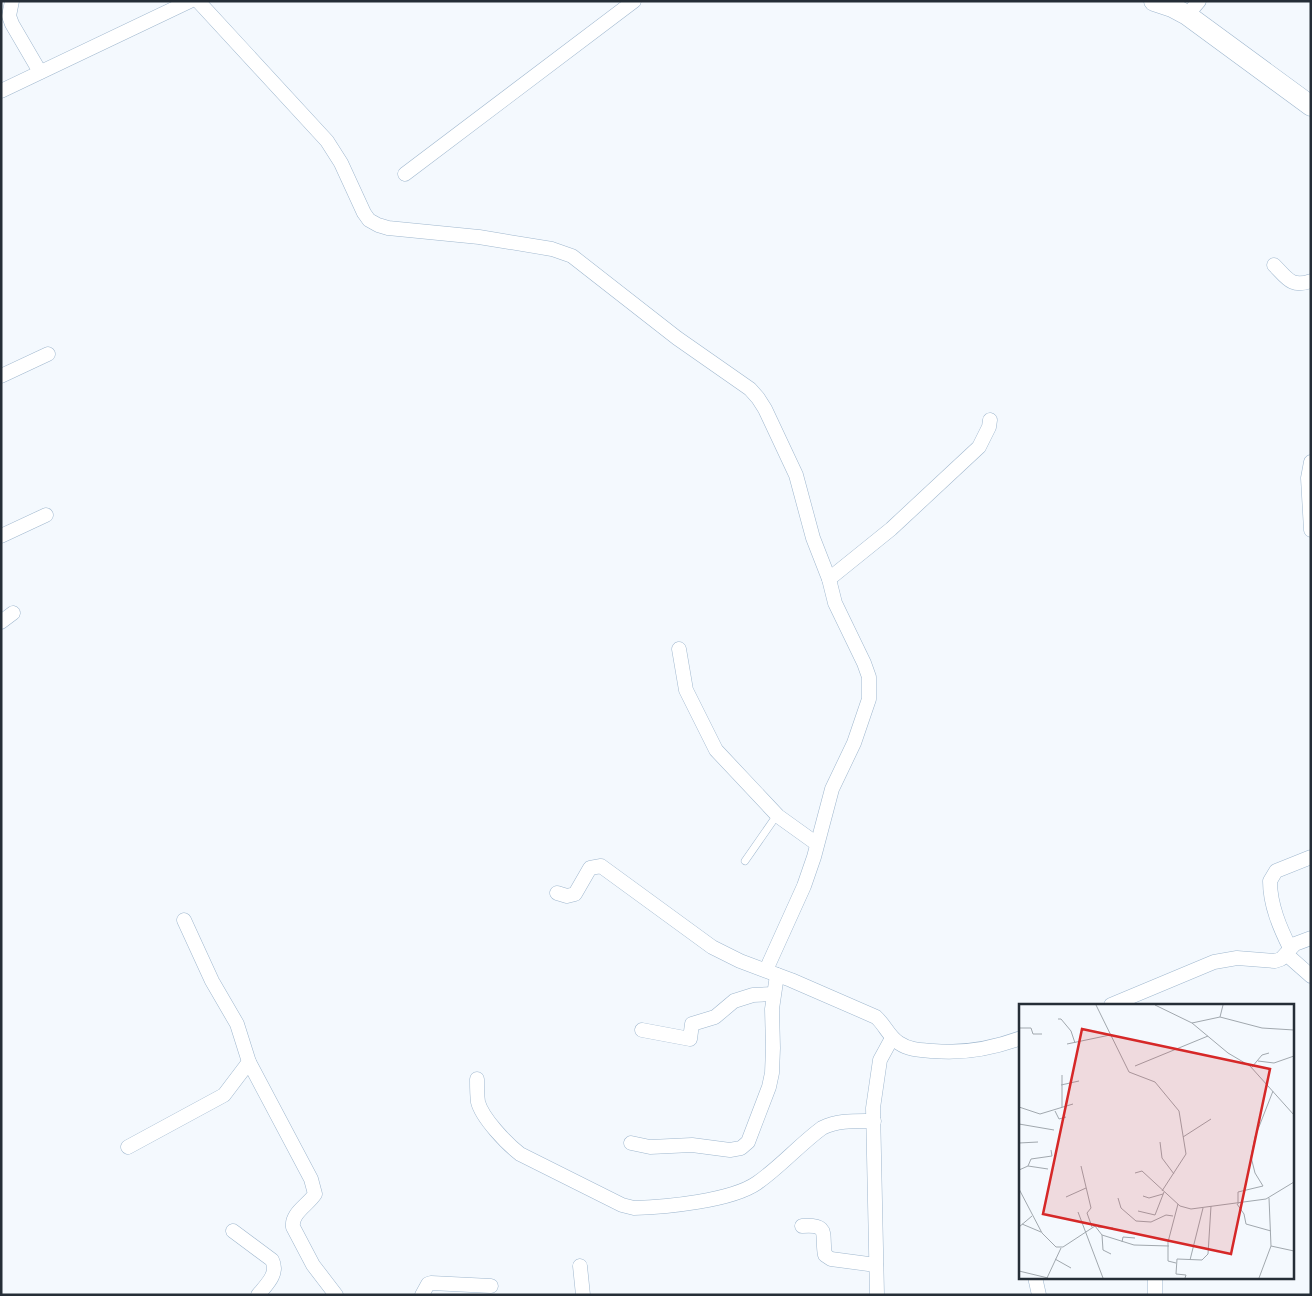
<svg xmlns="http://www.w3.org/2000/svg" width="1312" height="1296" viewBox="0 0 1312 1296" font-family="Arial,sans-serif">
<rect width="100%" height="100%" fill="#f4f9fe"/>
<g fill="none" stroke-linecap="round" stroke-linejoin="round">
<!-- lane casing -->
<g stroke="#9fb7ce" stroke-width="8">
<polyline id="lane" points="745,861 777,815"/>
</g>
<!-- street casing -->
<g stroke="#9fb7ce" stroke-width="15">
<g id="street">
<polyline points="12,1 9,16 12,24 40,72"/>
<polyline points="198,1 327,141 341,163 364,213 369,220 378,225 388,228 479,237 552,249 572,256 677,338 750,389 758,398 765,409 796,475 813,538 829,579 835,603 864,663 869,677 869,699 854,743 832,789 814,857 804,886 766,970"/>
<polyline points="1187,15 1199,1"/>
<polyline points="1,91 190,1"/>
<polyline points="405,174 634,1"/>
<path d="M1274 265C1287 278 1291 288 1311 281"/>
<polyline points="1,376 48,354"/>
<polyline points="1311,462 1308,478 1311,530"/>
<polyline points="1,536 46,515"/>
<polyline points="829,579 891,529 979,447 989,427 990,420"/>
<polyline points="1,622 13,613"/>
<polyline points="679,649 686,690 716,750 778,816 817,844"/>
<path d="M557 893 567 896 575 894 590 868 601 866 712 947 740 961 791 980 876 1017C885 1025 889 1037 899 1043 909 1050 921 1050 933 1051 964 1054 991 1049 1021 1038"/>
<path d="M184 920 212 981 237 1024 249 1062 311 1179 315 1194C308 1205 291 1213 293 1227L313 1265 336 1295"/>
<path d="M1290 948C1280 928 1270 905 1270 881L1276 871 1311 857"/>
<polyline points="1286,954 1311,976"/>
<polyline points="1111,1005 1214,962 1237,958 1275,961 1281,959 1295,944 1311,938"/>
<polyline points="642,1030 690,1039 692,1024 715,1017 734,1001 753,995 773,994"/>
<path d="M477 1079C477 1086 477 1095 478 1102 482 1118 507 1144 520 1154L622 1205 634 1208C666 1207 731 1201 757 1183 780 1167 799 1145 822 1128 838 1120 855 1121 874 1121"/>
<polyline points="631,1143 650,1147 692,1145 730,1150 741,1148 748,1142 769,1087 772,1073 773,1048 772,1009 777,975"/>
<polyline points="128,1147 224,1095 249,1062"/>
<path d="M802 1226C831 1224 821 1235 825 1255L831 1259 876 1265"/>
<path d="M233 1231 272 1260C279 1274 266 1285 258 1295"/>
<polyline points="580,1266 583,1295"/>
<polyline points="1035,1277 1039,1295"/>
<polyline points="422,1295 428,1284 431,1283 491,1286"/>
<polyline points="877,1295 873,1108 880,1060 892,1038"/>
<polyline points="1155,1295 1155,1277"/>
</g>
</g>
<!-- secondary casing -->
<g stroke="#9fb7ce" stroke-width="21">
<polyline id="secondary" points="1154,1 1172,7 1187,15 1311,106"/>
</g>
<!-- lane -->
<use href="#lane" stroke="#fff" stroke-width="7"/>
<!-- street -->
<use href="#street" stroke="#fff" stroke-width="14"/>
<!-- secondary -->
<use href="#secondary" stroke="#fff" stroke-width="20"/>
</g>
<!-- overview -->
<g transform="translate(1019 1004)">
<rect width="275" height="275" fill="#f4f9fe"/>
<path fill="none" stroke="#a1a8ae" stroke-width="1" d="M77 1 110 68 136 78 160 107 167 150 143 187M136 1 173 19 209 49 231 62 275 111M201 13 243 24 275 26M39 15H42L52 27 56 39M173 19 201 13 204 1M0 24H12L14 30H23M48 40 91 31M239 57 255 59 275 52M116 62 189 32M233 63 243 51 250 49M43 71V103M42 81 60 77M0 103 21 110 54 100M36 107 40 115 47 113M0 120 35 126M164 133 192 115M141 138 143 154 155 170M0 139 19 138M9 162 12 155 33 152 32 146M62 162 72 204 68 209 73 223M0 166 9 162 29 165M116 169 123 167 161 202 172 205 247 195 275 178M0 185 23 229 37 243H44L76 222 83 231 115 241 150 242M124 192 130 194 144 190M47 193 67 184M99 194 102 204 117 217 132 218 147 211 154 212M218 200 225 210 227 220 252 227M219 200V188L244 182 236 169 232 153 236 133 254 87M119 207 136 211 145 188M59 208 84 274M3 220 22 228M0 223 13 212M79 223 94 224M83 231 84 246 92 250M103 238 104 233 116 234M252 242 275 247M36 255 52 264M171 256 184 204M157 259 149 257V238L159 200M0 267 29 274M28 274 42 244M166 274 167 271 157 270 158 255 183 256 189 250 192 202M240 274 252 242 250 194"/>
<path fill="#d62828" fill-opacity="0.15" stroke="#d62828" stroke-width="2.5" d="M63 25 251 65 212 250 24 210Z"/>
<rect width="275" height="275" fill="none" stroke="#252e37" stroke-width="2.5"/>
</g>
<!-- border -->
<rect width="1312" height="1296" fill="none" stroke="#252e37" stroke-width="5"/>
</svg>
